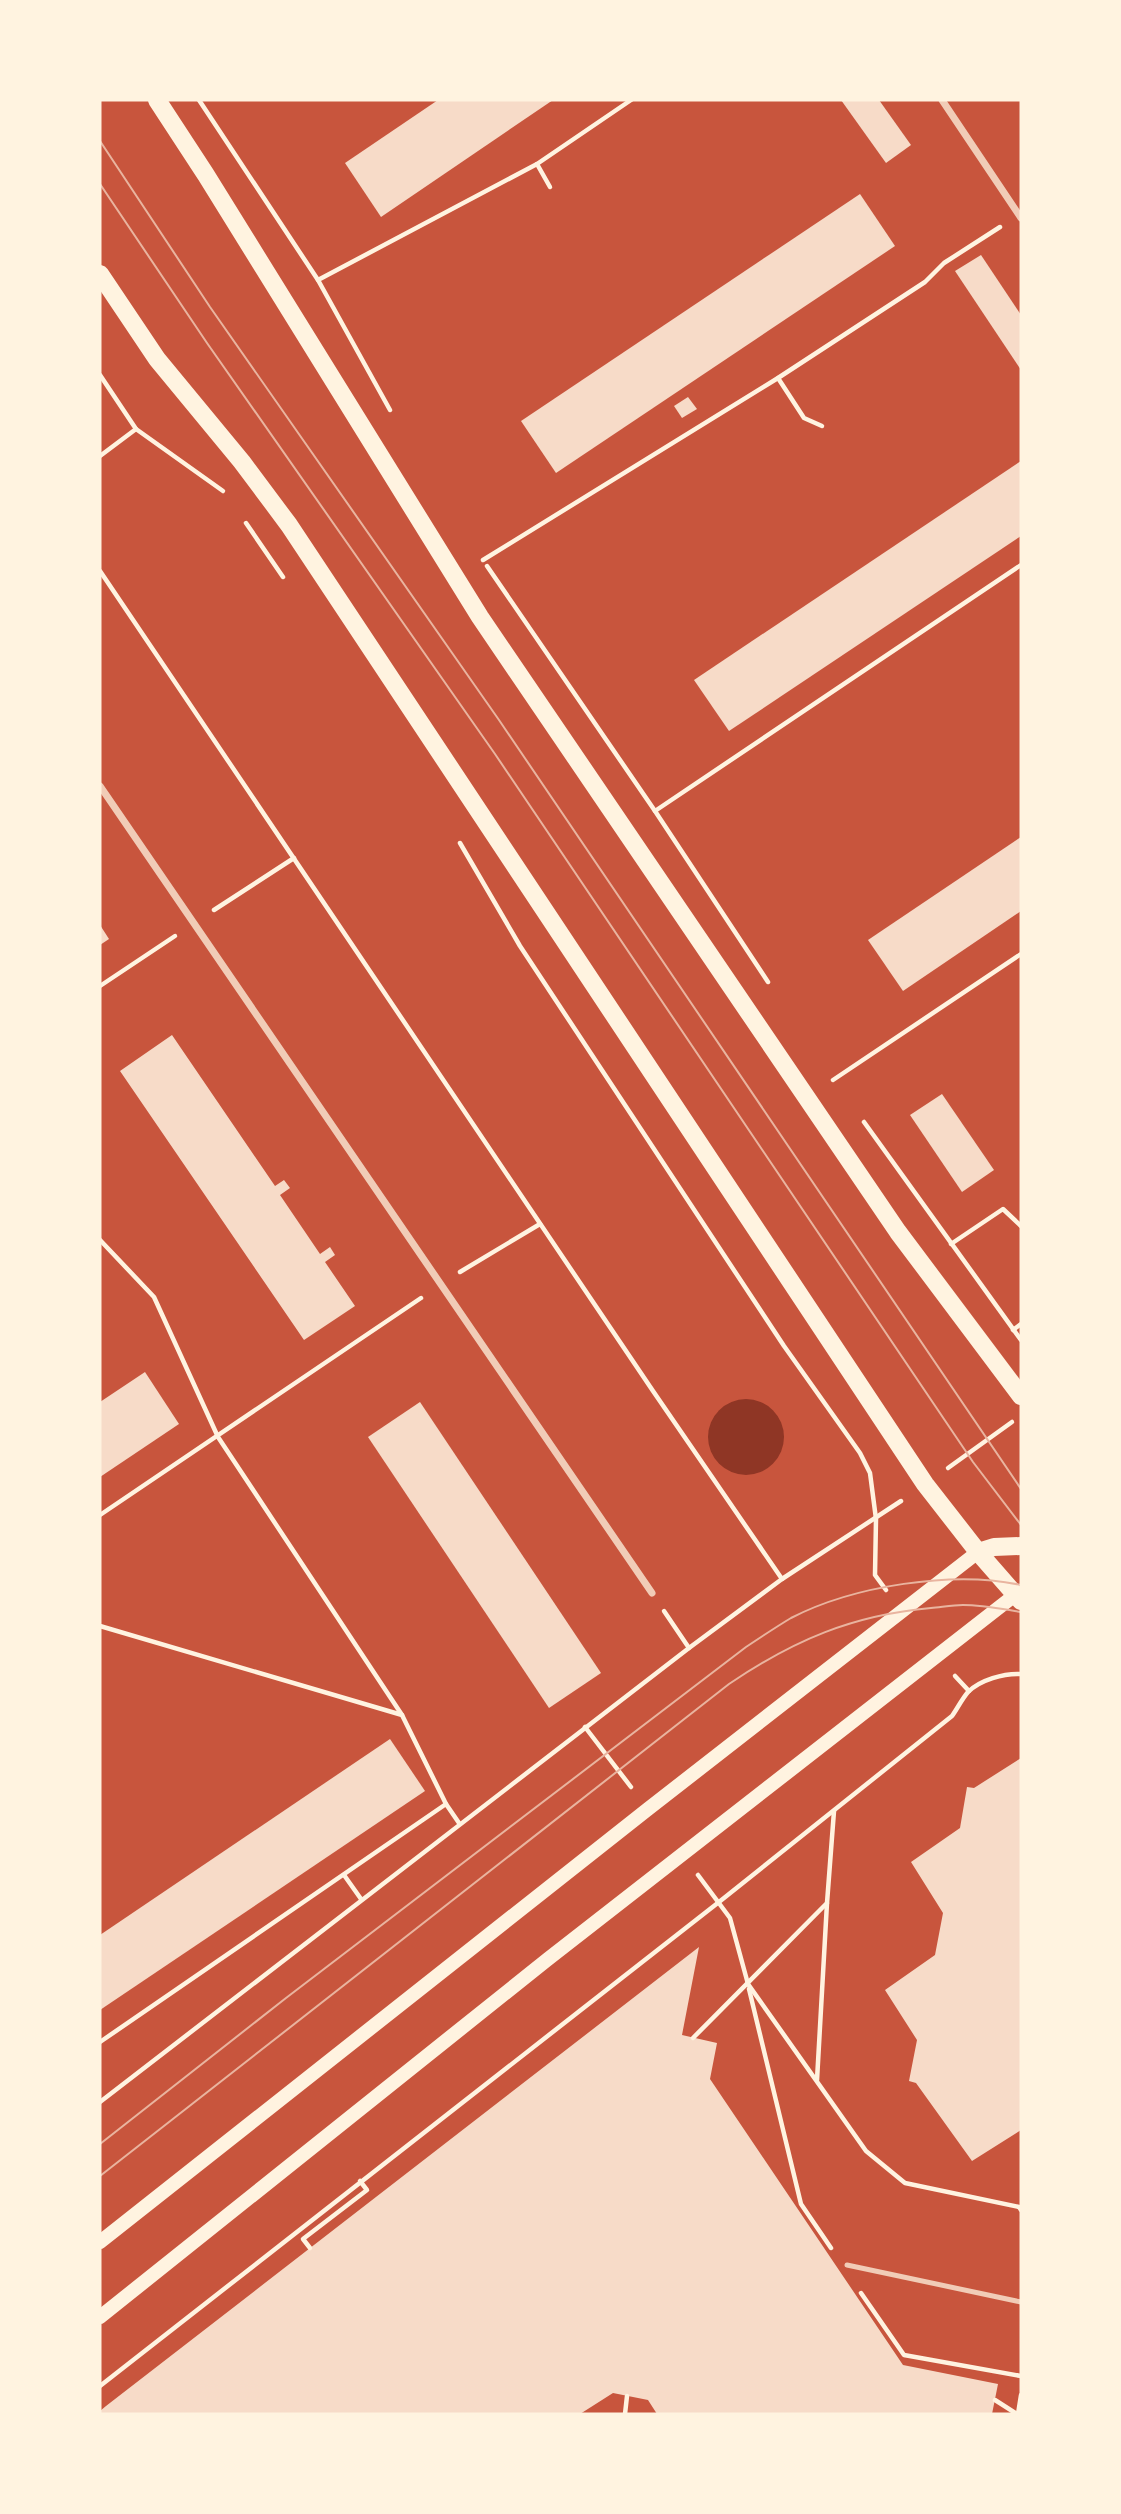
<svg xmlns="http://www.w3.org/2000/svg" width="1121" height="2514" viewBox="0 0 1121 2514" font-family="Mulish,sans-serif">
<rect width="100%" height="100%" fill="#c8553d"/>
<!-- water -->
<circle fill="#8f3625" cx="746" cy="1437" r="38"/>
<!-- building -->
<g fill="#f7dbc8">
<polygon points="438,100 553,100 381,217 345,163"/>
<polygon points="841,100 879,100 911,145 886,163"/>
<polygon points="860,194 895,246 556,473 521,421"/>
<polygon points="981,255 1021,315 1021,370 955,271"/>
<polygon points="688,397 697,409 682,418 674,406"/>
<polygon points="1021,461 1021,536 729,731 694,680"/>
<polygon points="1021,837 1021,911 903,991 868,940"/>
<polygon points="100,925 109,939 100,945"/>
<polygon points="172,1035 275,1186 284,1180 290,1188 280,1195 320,1254 330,1247 335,1255 325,1262 355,1306 304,1340 120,1071"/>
<polygon points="942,1094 994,1170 962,1192 910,1115"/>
<polygon points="145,1372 179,1424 100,1477 100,1402"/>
<polygon points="420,1402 601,1673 549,1708 368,1437"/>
<polygon points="390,1739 425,1791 100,2010 100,1935"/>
<polygon points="1021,1758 1021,2130 972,2161 916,2083 909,2081 917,2040 885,1990 935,1955 943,1913 911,1862 960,1828 967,1787 974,1788"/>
<polygon points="699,1947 682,2035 717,2043 710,2079 903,2365 998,2384 992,2414 657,2414 648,2400 613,2393 580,2414 100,2414 100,2411 106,2406"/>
</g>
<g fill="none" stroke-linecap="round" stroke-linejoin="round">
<!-- path -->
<g stroke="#fff3e0" stroke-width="4.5">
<polyline points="199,100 318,280 390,410"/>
<polyline points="537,164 550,187"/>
<polyline points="318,280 537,164 631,100"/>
<polyline points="100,375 136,429 223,491"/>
<polyline points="778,378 804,418 822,426"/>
<polyline points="100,456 136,429"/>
<polyline points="246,523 283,577"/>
<polyline points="483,560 778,378 925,282 944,263 1000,227"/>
<polyline points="487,566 655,811 768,982"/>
<polyline points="100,571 653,1391 782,1579"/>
<polyline points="655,811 1021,565"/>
<polyline points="460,843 520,946 784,1346 860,1453 870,1473 876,1519 875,1575 886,1590"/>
<polyline points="214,910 294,858"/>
<polyline points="100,986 175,936"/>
<polyline points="833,1080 1021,954"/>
<polyline points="864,1122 1021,1340"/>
<polyline points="100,1240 154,1297 218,1437 402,1715"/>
<polyline points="951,1244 1003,1209 1021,1226"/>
<polyline points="460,1272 540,1224"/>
<polyline points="1013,1330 1021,1324"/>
<polyline points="948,1468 1012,1422"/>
<polyline points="100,1515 421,1298"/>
<polyline points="664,1611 689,1648"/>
<polyline points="100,1626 402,1715 446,1804"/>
<polyline points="955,1676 969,1691"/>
<polyline points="585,1727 631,1787"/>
<polyline points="344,1875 361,1899"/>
<polyline points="698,1875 730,1918 748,1984 866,2151 905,2183 1019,2207 1021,2210"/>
<polyline points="749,1989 801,2204 831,2248"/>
<polyline points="693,2038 827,1903 834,1811"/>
<polyline points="100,2042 446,1804 459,1823"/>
<polyline points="817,2080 827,1903"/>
<polyline points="100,2102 689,1648 782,1579 901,1501"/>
<polyline points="310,2248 303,2239 367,2190 360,2181"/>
<polyline points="861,2293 904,2355 1021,2376"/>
<path d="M100 2386 719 1902 952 1716C957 1709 962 1699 968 1692 980 1680 1004 1673 1021 1674"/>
<polyline points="995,2400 1017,2414"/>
<polyline points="625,2414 627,2396"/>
<polyline points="1018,2414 1021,2395"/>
</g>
<!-- service -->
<polyline stroke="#f1ccb7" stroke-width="5" points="847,2265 1021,2302"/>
<!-- minor -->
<g stroke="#f1ccb7" stroke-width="7">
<polyline points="942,100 1021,218"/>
<polyline points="100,786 652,1593"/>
</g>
<!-- secondary -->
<g stroke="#fff3e0" stroke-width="14">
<polyline points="100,2242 648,1809 978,1552"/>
<polyline points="100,2317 548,1959 1015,1595"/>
</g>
<!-- primary -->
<g stroke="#fff3e0" stroke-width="18">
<polyline points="157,100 206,175 480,617 898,1232 1021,1396"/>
<polyline points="100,274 157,359 242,462 289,525 925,1484 978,1552 1021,1601"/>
<polyline points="978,1552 994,1547 1021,1546"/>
</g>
<!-- tram -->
<g stroke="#e9b49f" stroke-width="2">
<polyline points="100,141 210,307 499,720 1021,1489"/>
<polyline points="100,184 207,343 495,754 973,1462 1021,1525"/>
<path d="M100 2144 286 1998 746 1647C761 1637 776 1627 791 1618 853 1586 953 1570 1021 1585"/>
<path d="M100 2176 729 1684C794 1640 853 1615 931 1608 942 1607 953 1605 963 1605 982 1605 1002 1609 1021 1612"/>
</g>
</g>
<!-- border -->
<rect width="1121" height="2514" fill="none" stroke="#fff3e0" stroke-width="203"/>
</svg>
